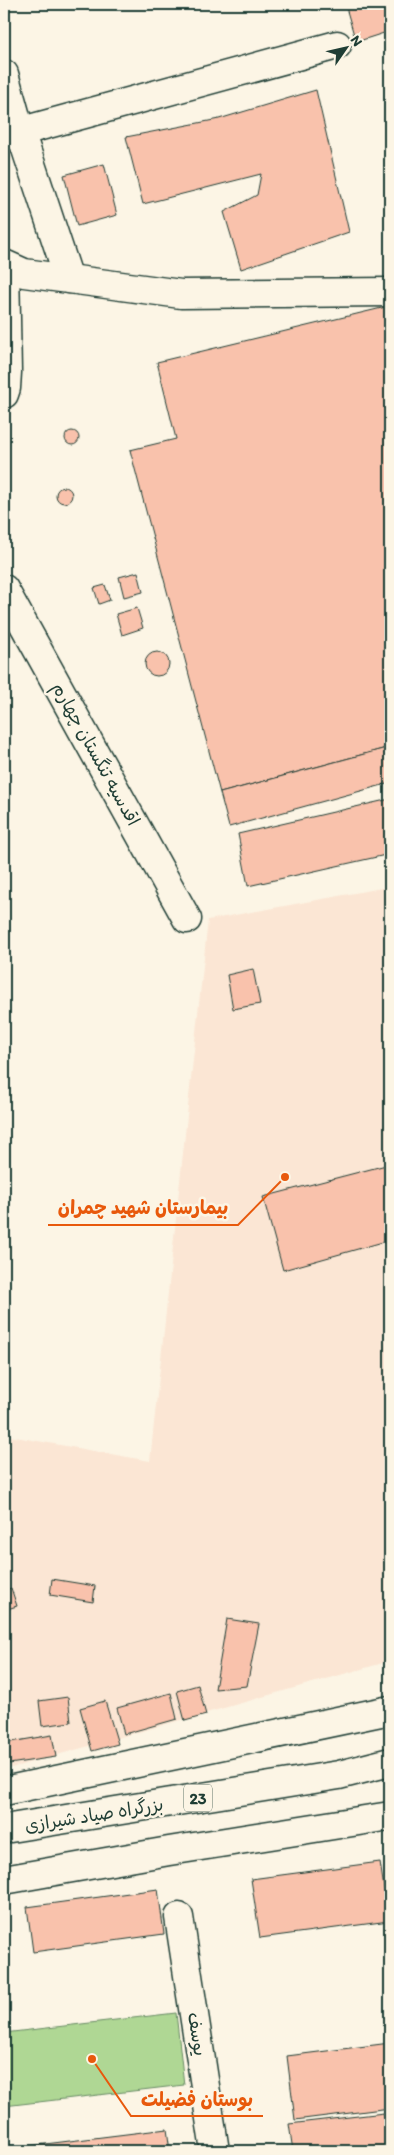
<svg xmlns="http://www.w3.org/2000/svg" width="394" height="2155" viewBox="0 0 394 2155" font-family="Itim,'Playpen Sans Arabic',sans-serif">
<rect width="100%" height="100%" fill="#fcf5e5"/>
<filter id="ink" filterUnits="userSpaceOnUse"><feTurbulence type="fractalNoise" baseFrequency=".02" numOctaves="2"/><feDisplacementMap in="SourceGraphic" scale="10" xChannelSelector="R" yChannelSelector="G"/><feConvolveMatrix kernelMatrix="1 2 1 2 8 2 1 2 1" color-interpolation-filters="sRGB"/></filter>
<g filter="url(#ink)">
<!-- built -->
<polygon fill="#fbe6d4" points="387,887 390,898 390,1661 4,1770 4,1435 150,1461 208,920"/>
<!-- green -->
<polygon fill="#afd794" stroke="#678a64" points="176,2013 184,2085 4,2106 4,2033"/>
<!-- building -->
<g fill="#f9c2ac" stroke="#1f3d34">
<polygon points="345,4 390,4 390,31 356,42"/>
<polygon points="316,90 349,232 241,269 224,212 257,195 261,174 143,204 126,137 219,119"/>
<polygon points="104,164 117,215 77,226 64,175"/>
<polygon points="390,306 390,747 220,793 130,450 176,439 157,362"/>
<circle cx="72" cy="438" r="7"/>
<circle cx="64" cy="495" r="8"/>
<polygon points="138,572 143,592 124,597 119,577"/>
<polygon points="105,585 110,600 99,604 94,588"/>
<polygon points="137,608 143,628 122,635 116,614"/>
<circle cx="157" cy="664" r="12"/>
<polygon points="390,747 390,783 229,827 220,793"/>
<polygon points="390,799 390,854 248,886 238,834"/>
<polygon points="253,969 260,1004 233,1009 227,975"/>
<polygon points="390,1164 390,1240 283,1270 263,1197"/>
<polygon points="52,1579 95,1586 93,1602 50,1595"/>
<polygon points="11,1588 17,1606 4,1610 4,1591"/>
<polygon points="227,1619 259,1624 247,1686 215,1689"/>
<polygon points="198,1685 206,1715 185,1721 177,1691"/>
<polygon points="171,1693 177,1719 124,1734 117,1708"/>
<polygon points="68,1697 71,1722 42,1726 39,1701"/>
<polygon points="105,1701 118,1744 92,1751 80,1708"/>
<polygon points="52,1735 56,1757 9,1764 5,1743"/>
<polygon points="380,1862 389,1921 260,1938 251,1879"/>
<polygon points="158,1889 164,1934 33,1952 27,1907"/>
<polygon points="390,2043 390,2108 295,2120 287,2056"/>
<polygon points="384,2113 388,2151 293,2151 289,2124"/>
<polygon points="167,2129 170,2151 29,2151 29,2146"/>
</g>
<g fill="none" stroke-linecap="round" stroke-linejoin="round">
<!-- minor casing -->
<g stroke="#1f3d34" stroke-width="31">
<g id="minor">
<polyline points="4,74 20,131 69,279"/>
<polyline points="4,136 337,45"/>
<polyline points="4,264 24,273 181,294 390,292"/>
<polyline points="4,394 6,388 7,372 5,266"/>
<polyline points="4,589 187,919"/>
<polyline points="179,1917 215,2151"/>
</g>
</g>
<!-- highway casing -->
<g stroke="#1f3d34" stroke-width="31">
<g id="highway">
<polyline points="4,1791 390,1710"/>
<polyline points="4,1829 339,1775 390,1762"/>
<polyline points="4,1880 169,1851 390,1816"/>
</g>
</g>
<!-- minor -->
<use href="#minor" stroke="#fcf5e5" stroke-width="28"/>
<!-- highway -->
<use href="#highway" stroke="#fcf5e5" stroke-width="28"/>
</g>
</g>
<g text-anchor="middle" stroke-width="5" stroke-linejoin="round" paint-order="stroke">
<!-- shield labels -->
<rect fill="#fcf5e5" stroke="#617469" stroke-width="1" x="184" y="1784.5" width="28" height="27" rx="4"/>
<g font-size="16" font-weight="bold" fill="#1f3d34">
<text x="198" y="1804">23</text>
</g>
<!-- street labels -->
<g font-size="18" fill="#1f3d34" stroke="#fcf5e5">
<text transform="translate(96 754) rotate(61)" y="6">اقدسیه تنگستان چهارم</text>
<text transform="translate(94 1815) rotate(-9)" y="6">بزرگراه صیاد شیرازی</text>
<text transform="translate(197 2034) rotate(81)" y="6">یوسف</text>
</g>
</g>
<!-- callouts -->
<path fill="none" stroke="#e8590c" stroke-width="2" d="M285 1177L238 1225H48M92 2059L131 2116H263"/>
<g fill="#e8590c" stroke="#fcf5e5" stroke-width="2">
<circle cx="285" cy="1177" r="5"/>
<circle cx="92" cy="2059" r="5"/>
</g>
<g font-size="19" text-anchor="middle" font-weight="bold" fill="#e8590c" stroke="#fcf5e5" stroke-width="5" stroke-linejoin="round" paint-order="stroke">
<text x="143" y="1214">بیمارستان شهید چمران</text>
<text x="197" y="2106">بوستان فضیلت</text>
</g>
<!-- margin -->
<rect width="394" height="2155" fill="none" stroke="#fcf5e5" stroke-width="20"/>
<rect x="10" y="10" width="374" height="2135" fill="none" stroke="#1f3d34" stroke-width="2" filter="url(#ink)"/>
<!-- north arrow -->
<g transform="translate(346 48) rotate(56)" stroke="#fcf5e5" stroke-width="4" paint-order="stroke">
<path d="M0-4L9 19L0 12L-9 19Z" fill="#1f3d34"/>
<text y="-8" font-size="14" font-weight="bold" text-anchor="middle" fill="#1f3d34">N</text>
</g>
</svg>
